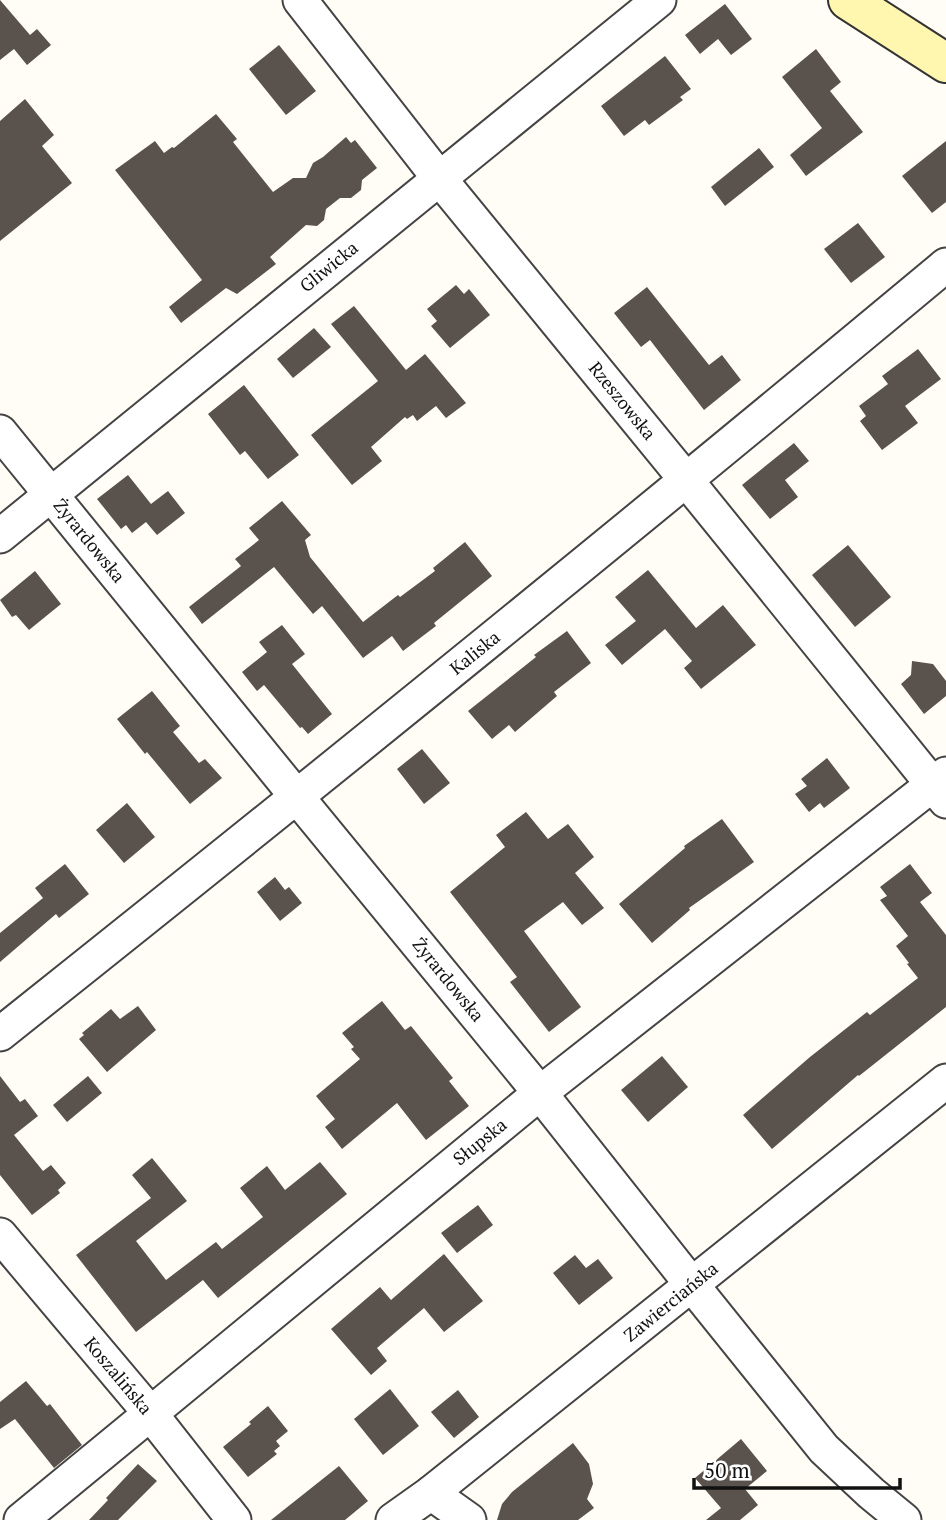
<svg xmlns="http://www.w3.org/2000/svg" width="946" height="1520" viewBox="0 0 946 1520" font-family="'PT Serif',serif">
<rect width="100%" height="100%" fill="#fffdf5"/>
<!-- building -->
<g fill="#5a524d">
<polygon points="0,0 30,35 37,29 51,45 27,65 14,49 0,60"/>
<polygon points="725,4 752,39 731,55 718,39 700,54 685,35"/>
<polygon points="279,45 316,91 286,115 249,69"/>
<polygon points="816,49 841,82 830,91 863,132 806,176 790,155 822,128 782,77"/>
<polygon points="665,56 691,89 680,97 683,100 649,125 645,120 624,136 601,106"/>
<polygon points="25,99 54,135 42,146 72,183 0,241 0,121"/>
<polygon points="216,114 237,139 233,142 273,192 293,178 306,178 313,163 323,157 346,137 351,143 355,140 377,168 362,180 361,190 351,198 340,198 326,209 324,220 317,226 306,225 270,257 276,264 237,294 226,288 181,323 169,307 202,280 115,170 155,141 164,153 172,147 174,148"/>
<polygon points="946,141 946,202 932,213 902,176"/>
<polygon points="759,148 774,167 725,206 711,187"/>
<polygon points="858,223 885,257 851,283 824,249"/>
<polygon points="456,285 464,294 469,289 490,315 450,348 431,326 437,321 427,309"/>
<polygon points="647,287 709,365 722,355 741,380 704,410 650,340 641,347 614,313"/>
<polygon points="354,306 406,370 425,354 466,403 446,418 436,406 417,421 413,415 407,419 405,417 371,447 382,461 352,485 311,435 378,381 331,324"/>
<polygon points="314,328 331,347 293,378 277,359"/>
<polygon points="918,349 941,379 905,406 918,423 882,450 860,421 866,416 859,406 888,384 882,376"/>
<polygon points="244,385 299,455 268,479 245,451 240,455 208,414"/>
<polygon points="794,443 809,461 785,480 798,497 770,519 742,485"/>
<polygon points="128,475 151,504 168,491 185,513 157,535 146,522 132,533 126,525 121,529 97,499"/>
<polygon points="282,501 311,535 305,540 310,557 363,622 398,595 400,597 435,571 433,568 465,542 492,576 434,623 436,626 403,651 392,636 363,658 322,606 313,614 274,567 202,624 189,607 241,566 235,559 259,540 249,528"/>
<polygon points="848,545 891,597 855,627 812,575"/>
<polygon points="648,570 696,628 723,605 756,645 701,689 684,668 692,661 665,629 622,665 605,645 636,621 615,597"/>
<polygon points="35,571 61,604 29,630 16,615 12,617 0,600"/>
<polygon points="282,625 305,654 292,664 332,714 308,734 302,727 300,728 264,685 257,691 242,672 267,652 259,642"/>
<polygon points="567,631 591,663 554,692 557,696 515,732 509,725 492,739 468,711 536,657 534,655"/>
<polygon points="912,661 933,664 946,681 946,696 924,714 901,684 911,675"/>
<polygon points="152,691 180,726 173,732 199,763 205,759 222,778 190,804 147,752 145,754 117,719"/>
<polygon points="422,749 450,783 424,804 397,769"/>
<polygon points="827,758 850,788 824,808 820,803 809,812 795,794 807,786 801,779"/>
<polygon points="127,803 155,837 124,863 96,830"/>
<polygon points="526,812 548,839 568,824 594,857 575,873 604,908 582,925 563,902 524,931 581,1007 549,1032 510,982 517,977 450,892 505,847 496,835"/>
<polygon points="722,819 754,862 689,908 690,910 652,943 619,904 685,848 684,846"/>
<polygon points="65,864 89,894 59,918 56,914 0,962 0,933 43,898 35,888"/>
<polygon points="910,864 932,893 920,902 946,935 946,1007 859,1076 858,1075 772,1149 743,1115 810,1057 867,1012 870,1015 918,978 907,964 909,963 896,946 908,936 880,900 887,896 880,887"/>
<polygon points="275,877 285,890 289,887 302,903 280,921 257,892"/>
<polygon points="382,1001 405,1030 411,1026 453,1078 449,1081 469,1106 426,1140 397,1103 342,1149 325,1127 335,1119 316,1096 360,1059 351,1049 354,1047 342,1033"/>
<polygon points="138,1006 156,1030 107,1072 79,1039 84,1035 82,1033 111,1009 120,1019"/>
<polygon points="662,1056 688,1087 648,1122 621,1090"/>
<polygon points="0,1076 20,1102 25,1099 38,1116 14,1135 43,1171 51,1165 66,1183 58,1190 60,1193 32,1215 0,1175"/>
<polygon points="88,1076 102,1093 67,1122 53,1105"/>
<polygon points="152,1158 187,1201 136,1241 166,1280 216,1242 222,1249 263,1217 240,1188 267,1166 285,1190 320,1162 347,1194 218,1298 203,1280 136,1332 76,1255 151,1198 132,1175"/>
<polygon points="478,1205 493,1225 457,1253 441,1233"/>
<polygon points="444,1254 483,1301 444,1332 424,1308 377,1348 387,1361 371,1375 331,1329 380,1287 391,1300"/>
<polygon points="575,1255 586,1268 598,1259 613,1278 579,1305 553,1273"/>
<polygon points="26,1381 47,1406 50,1404 82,1445 54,1468 15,1419 0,1429 0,1402"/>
<polygon points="390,1389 419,1426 383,1455 354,1419"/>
<polygon points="458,1390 479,1417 454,1438 431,1412"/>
<polygon points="268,1406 288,1431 276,1441 280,1446 274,1451 277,1454 248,1477 223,1447 251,1424 249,1422"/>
<polygon points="741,1439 767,1471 745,1489 758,1505 740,1520 706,1520 721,1508 695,1478"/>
<polygon points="573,1443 589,1464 593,1484 587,1499 594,1508 578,1520 497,1520 502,1504 512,1492"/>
<polygon points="138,1464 157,1481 118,1520 89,1520 108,1500 106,1498"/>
<polygon points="339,1466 368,1501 345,1520 271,1520"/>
</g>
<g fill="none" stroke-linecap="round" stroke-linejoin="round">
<!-- street casing -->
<g stroke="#444" stroke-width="37">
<g id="street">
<polyline points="300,0 439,178 687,481 946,801"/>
<polyline points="0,432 297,797 540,1093 692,1285 824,1449 871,1493 904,1520"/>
<polyline points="0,536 659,0"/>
<path d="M0 1034C318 781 634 525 946 265"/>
<polyline points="0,1235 150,1413 234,1520"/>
<polyline points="431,1493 469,1520"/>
<polyline points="21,1520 540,1093 946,774"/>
<polyline points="393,1520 431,1493 946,1081"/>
</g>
</g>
<!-- secondary casing -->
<g stroke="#333" stroke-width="42">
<polyline id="secondary" points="848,0 946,63"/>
</g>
<!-- street -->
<use href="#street" stroke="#fff" stroke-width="33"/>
<!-- secondary -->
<use href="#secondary" stroke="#fff6b0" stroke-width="38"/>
</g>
<g text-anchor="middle" stroke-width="7" stroke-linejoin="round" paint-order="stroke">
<!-- street labels -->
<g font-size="18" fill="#111" stroke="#fff">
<text transform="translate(329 267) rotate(-39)" y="6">Gliwicka</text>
<text transform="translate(622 401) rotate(51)" y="6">Rzeszowska</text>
<text transform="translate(89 541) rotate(51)" y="6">Żyrardowska</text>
<text transform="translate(475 653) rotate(-39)" y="6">Kaliska</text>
<text transform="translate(448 980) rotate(51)" y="6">Żyrardowska</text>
<text transform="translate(480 1142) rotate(-39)" y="6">Słupska</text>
<text transform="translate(671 1302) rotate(-39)" y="6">Zawierciańska</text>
<text transform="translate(118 1376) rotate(50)" y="6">Koszalińska</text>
</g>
</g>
<!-- scale -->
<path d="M694 1478v10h206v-10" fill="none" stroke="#111111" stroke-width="3.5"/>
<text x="704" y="1478" font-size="21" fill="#111111" stroke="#ffffff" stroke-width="5" paint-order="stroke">50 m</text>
</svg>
